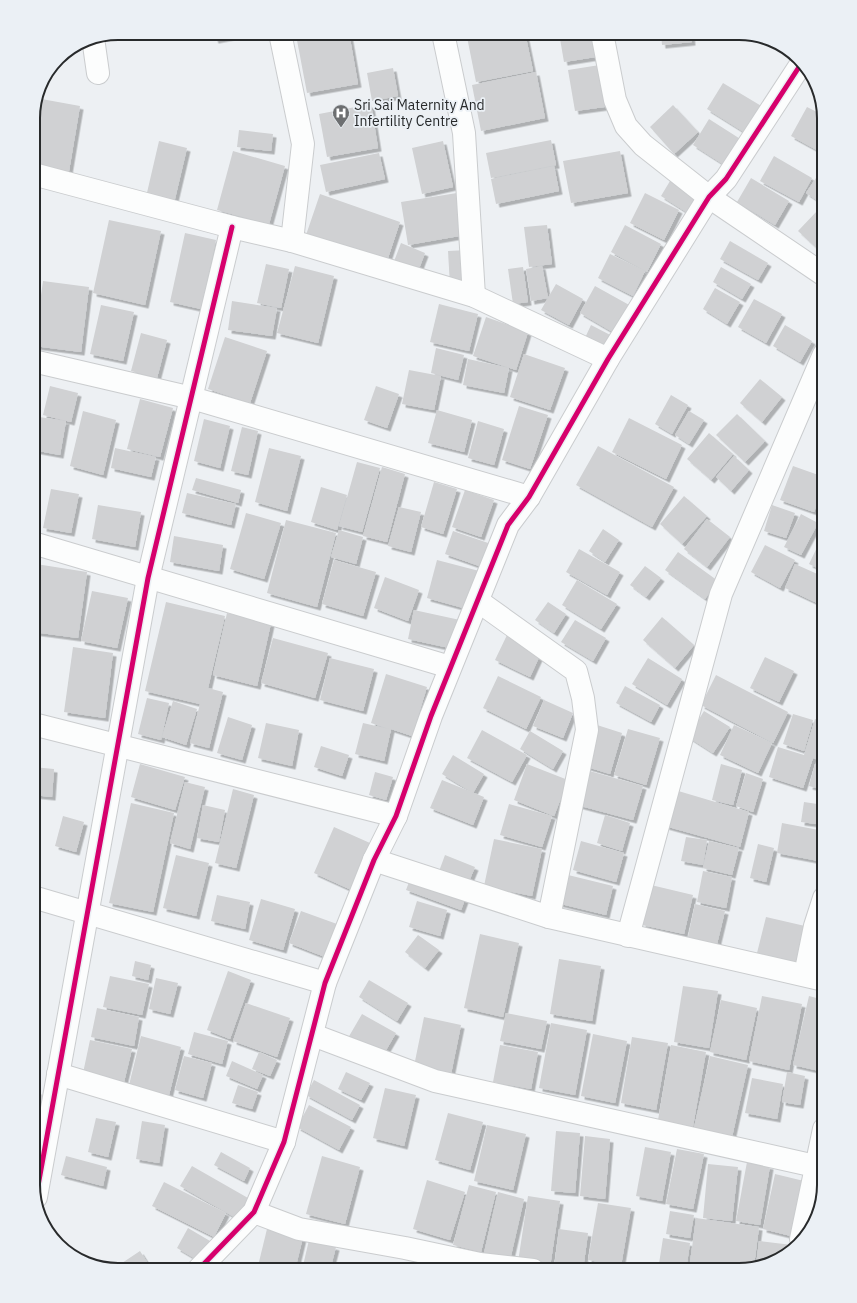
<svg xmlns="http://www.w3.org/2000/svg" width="857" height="1303" viewBox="0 0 857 1303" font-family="'IBM Plex Sans',sans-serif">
<defs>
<filter id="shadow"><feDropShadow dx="3.5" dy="3.5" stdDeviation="0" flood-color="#0004"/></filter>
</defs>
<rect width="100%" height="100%" fill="#edf0f3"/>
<!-- building -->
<g fill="#d0d1d3" filter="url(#shadow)">
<polygon points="213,33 241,33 241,35 215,40"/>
<polygon points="309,33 349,33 358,84 307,93 296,35"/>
<polygon points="484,33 525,33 533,71 476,82 467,37"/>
<polygon points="559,33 598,33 602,56 564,62"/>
<polygon points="661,33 691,33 692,42 662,45"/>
<polygon points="606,64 612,106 575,111 568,70"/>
<polygon points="393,68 398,96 372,101 367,73"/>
<polygon points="536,72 545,118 481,131 472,85"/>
<polygon points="723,83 763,107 747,134 707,109"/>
<polygon points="36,98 80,106 68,177 33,171 33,112"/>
<polygon points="371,104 378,148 327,157 319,114"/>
<polygon points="673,105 698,132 674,154 650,127"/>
<polygon points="807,107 823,115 824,154 791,136"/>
<polygon points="709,119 745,142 729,168 693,145"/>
<polygon points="239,130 273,134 271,151 237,147"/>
<polygon points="551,140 556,165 491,178 486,153"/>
<polygon points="159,141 187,148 174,203 146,197"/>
<polygon points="443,141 453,187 422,194 412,148"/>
<polygon points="233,151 285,166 269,224 217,210"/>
<polygon points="620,151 628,193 571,203 563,161"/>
<polygon points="379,153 385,179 326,192 320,165"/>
<polygon points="774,156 812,178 799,202 760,181"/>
<polygon points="554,166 559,191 496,204 491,179"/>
<polygon points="824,166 824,205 806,193"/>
<polygon points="751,178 789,201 775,225 737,202"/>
<polygon points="670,181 700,200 691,215 661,196"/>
<polygon points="457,193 465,235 408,245 401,202"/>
<polygon points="645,193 679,210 664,240 630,223"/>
<polygon points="320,194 400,222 386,264 306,235"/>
<polygon points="817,211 824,218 824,255 798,231"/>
<polygon points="109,220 161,231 145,305 93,293"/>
<polygon points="547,225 552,264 529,267 524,227"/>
<polygon points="625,225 661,244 647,272 611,252"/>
<polygon points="185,233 216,240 201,309 170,302"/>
<polygon points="730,241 768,263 758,280 720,259"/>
<polygon points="401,243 425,253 417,274 393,264"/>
<polygon points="468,250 471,284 450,286 448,251"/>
<polygon points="610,254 645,271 633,296 598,278"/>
<polygon points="266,264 289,269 281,308 257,303"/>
<polygon points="295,266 334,276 318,343 277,333"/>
<polygon points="542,266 548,298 531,301 526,269"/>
<polygon points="523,267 528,302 513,304 508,269"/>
<polygon points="721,267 751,284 742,299 713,282"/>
<polygon points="43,281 89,287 81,352 34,346"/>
<polygon points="556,284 583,299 569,325 541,310"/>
<polygon points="595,286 631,306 616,334 580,313"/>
<polygon points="715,288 740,302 727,324 703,309"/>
<polygon points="754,299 782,314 766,343 738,327"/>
<polygon points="232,301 277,308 272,336 228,330"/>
<polygon points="439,304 478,314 469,351 430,342"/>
<polygon points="101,305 134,312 123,361 90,354"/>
<polygon points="486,317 528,332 516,370 473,356"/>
<polygon points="591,325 618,339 608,353 584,340"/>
<polygon points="785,325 812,341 800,362 773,346"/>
<polygon points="141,333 167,340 157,378 131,371"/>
<polygon points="225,337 267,351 250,403 208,389"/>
<polygon points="436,348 464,355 458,380 431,373"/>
<polygon points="524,354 565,368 550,410 510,397"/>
<polygon points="468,359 509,368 504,393 463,385"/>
<polygon points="409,370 441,376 434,410 402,404"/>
<polygon points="760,379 782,397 762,422 740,403"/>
<polygon points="50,386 78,393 71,422 43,415"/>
<polygon points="376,386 399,394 387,428 364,420"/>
<polygon points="671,395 688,405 672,434 655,424"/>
<polygon points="140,399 173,408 160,457 127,449"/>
<polygon points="519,406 548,415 530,469 502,460"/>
<polygon points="437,410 472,420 464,452 428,443"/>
<polygon points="83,411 116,420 103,475 70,466"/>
<polygon points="689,411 704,420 689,444 675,435"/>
<polygon points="737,414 765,441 745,462 716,435"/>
<polygon points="824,415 824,434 816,429"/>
<polygon points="39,417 66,421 60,455 33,450"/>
<polygon points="629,418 682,445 666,479 612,452"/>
<polygon points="204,419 230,426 220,468 194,461"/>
<polygon points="478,421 504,429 494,465 468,458"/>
<polygon points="242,427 258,431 248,475 231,471"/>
<polygon points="709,433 733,454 711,480 687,459"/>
<polygon points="598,446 674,487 652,527 576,485"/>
<polygon points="115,448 156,457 151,477 111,468"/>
<polygon points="269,448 301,456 287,511 255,502"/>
<polygon points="734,456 749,470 731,491 716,477"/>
<polygon points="357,462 380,468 362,532 339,526"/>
<polygon points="793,466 824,477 824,485 814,512 780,500"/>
<polygon points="382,467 405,474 387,542 363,536"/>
<polygon points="196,478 241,490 238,503 192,490"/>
<polygon points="434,482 457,489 443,534 421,527"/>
<polygon points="321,487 347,495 337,530 311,522"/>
<polygon points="51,489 79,494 71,533 43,528"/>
<polygon points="465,490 494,500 481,537 452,527"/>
<polygon points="187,493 236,504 231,525 182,513"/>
<polygon points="824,494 824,517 817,515"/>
<polygon points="684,496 707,516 682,544 660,524"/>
<polygon points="98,505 141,512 135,547 92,539"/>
<polygon points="772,505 795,513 786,538 764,531"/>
<polygon points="399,507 421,512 411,552 388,546"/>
<polygon points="246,513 281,523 264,579 230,569"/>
<polygon points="801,514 818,523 801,555 784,547"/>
<polygon points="707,519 730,537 707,567 684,549"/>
<polygon points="286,520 336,533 317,607 267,593"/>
<polygon points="603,529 619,540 605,562 589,551"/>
<polygon points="339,530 363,537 356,564 331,557"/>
<polygon points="453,531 494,545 485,568 445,554"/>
<polygon points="824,533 824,571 809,564"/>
<polygon points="174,536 223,545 219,571 170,562"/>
<polygon points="765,545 795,560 780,588 751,572"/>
<polygon points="579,549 620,572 607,595 566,572"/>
<polygon points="678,552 718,581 705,599 665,570"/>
<polygon points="334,560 376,572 363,616 322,604"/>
<polygon points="437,560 483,572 467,609 427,598"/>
<polygon points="36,564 87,572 78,638 33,632 33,582"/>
<polygon points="795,564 824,577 824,588 817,603 785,588"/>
<polygon points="645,566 661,578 646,597 630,585"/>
<polygon points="385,577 419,590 408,621 374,608"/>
<polygon points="577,580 617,604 601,629 562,605"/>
<polygon points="92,591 128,598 117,648 81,641"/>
<polygon points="166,602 225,616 208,688 223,692 209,748 190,743 200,704 145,691"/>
<polygon points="548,602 566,614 554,633 535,620"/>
<polygon points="414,610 460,620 454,649 408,639"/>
<polygon points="227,613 271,623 257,686 213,675"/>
<polygon points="662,617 694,645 675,668 643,640"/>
<polygon points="824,619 824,640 817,637"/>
<polygon points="575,620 606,638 593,661 561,642"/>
<polygon points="507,635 541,653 530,677 495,660"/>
<polygon points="273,638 328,653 315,698 261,683"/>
<polygon points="73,647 113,653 105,718 64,712"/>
<polygon points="765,657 794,671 779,702 750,688"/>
<polygon points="330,658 374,669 363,711 320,700"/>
<polygon points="648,658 682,679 667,705 632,684"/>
<polygon points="824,666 824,681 818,679"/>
<polygon points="386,674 427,687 412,736 391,729 384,761 355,754 363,723 389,729 371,723"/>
<polygon points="716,675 788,712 773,743 701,705"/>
<polygon points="498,676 541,697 526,729 483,708"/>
<polygon points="625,686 660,705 651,722 616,703"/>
<polygon points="147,698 169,703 161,740 138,734"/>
<polygon points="544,700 573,713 563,738 533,726"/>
<polygon points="173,701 197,709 186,745 162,737"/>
<polygon points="704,711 730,727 713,753 688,737"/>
<polygon points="793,714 813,720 804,751 783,744"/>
<polygon points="228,717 252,725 242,760 217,753"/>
<polygon points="815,719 824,722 824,762 813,758 803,788 769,777 778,747 804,755"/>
<polygon points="266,723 299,730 292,766 258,758"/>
<polygon points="597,725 622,733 610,774 584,766"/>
<polygon points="734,725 772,743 758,773 720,755"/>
<polygon points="628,729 660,738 646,785 614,775"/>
<polygon points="482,730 527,755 512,782 467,758"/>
<polygon points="530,731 563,751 553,769 520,749"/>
<polygon points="321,746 349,755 342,776 314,767"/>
<polygon points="453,755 484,774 473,793 442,774"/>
<polygon points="140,764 185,777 175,810 131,797"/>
<polygon points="527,764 568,780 554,816 514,800"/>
<polygon points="721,764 742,770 733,805 712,800"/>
<polygon points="815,764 824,767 824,790 809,786"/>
<polygon points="33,767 54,769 52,797 33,795"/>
<polygon points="586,770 643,786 633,820 577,805"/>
<polygon points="375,772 393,777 386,800 369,795"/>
<polygon points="746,773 763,779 753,812 736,806"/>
<polygon points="442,780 484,797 473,825 430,808"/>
<polygon points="185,782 205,787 190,849 170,843"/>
<polygon points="233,789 254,795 236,868 215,863"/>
<polygon points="675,790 749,812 740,847 665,826"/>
<polygon points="804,802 824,805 824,825 801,822"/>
<polygon points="131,803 174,813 153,912 109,903"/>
<polygon points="509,804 552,816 542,847 500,835"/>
<polygon points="203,805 225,810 219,842 197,838"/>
<polygon points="605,815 630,823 622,851 597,843"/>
<polygon points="63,816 84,822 76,852 55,846"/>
<polygon points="782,823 824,831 824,862 777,853"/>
<polygon points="334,827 379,847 358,893 314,873"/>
<polygon points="686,837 707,840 703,865 681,861"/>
<polygon points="494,839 542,849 532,896 484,886"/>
<polygon points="581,841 624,853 616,882 573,870"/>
<polygon points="709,841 739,848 732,875 703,868"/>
<polygon points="758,844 774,848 766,882 750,878"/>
<polygon points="176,855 209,863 196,916 163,908"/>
<polygon points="445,855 475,867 467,886 438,874"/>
<polygon points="703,871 732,877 726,908 697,902"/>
<polygon points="412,874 467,894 461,910 406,890"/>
<polygon points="564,874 613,886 606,915 557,903"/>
<polygon points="651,885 693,895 684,934 642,925"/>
<polygon points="217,895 250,902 245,929 211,921"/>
<polygon points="261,899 295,909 283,950 249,940"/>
<polygon points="417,901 447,910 440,936 409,927"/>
<polygon points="695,904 725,911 717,944 688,937"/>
<polygon points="301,911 337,924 325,957 289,943"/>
<polygon points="766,917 805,926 797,962 757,953"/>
<polygon points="480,934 519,943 503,1017 464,1008"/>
<polygon points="418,935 439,950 425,968 405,952"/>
<polygon points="559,959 601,966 592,1021 550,1014"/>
<polygon points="135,961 151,965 148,980 132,976"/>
<polygon points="228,971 251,980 230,1039 207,1030"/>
<polygon points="110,976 149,984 142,1015 103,1007"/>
<polygon points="156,978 178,983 170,1014 149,1009"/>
<polygon points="369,980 408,1003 397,1021 359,997"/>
<polygon points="683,986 718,991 709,1048 674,1042"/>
<polygon points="762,996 802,1004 789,1070 749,1061"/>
<polygon points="809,996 824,1000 824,1072 793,1065"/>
<polygon points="721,1000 757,1008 746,1060 710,1052"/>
<polygon points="246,1003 290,1018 277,1057 233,1041"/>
<polygon points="97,1008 139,1017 134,1046 91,1037"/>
<polygon points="506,1013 547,1021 541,1049 500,1041"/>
<polygon points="362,1014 396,1033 382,1057 348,1038"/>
<polygon points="424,1017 461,1025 450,1079 413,1071"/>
<polygon points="551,1023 587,1030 575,1095 539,1088"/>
<polygon points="194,1032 228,1041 222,1064 188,1054"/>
<polygon points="593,1034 627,1041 615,1103 581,1096"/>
<polygon points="141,1036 181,1047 169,1095 129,1085"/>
<polygon points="632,1037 668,1043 656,1110 621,1103"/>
<polygon points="90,1040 132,1049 124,1082 83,1073"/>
<polygon points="500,1045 538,1052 531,1089 493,1082"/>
<polygon points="671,1045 706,1052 692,1132 657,1126"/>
<polygon points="259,1052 277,1060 270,1076 252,1069"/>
<polygon points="184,1056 212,1063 203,1098 175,1090"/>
<polygon points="710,1056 748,1065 732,1137 694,1128"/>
<polygon points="232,1061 263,1075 257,1089 226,1076"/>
<polygon points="346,1072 370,1083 361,1100 338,1089"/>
<polygon points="787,1072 805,1076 800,1105 782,1102"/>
<polygon points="752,1078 783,1084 777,1119 745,1113"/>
<polygon points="314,1080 360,1105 352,1120 306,1095"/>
<polygon points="238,1085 258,1092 252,1109 232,1103"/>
<polygon points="385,1088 416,1095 404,1146 373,1138"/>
<polygon points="33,1092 47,1096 37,1138 33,1137"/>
<polygon points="309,1105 351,1127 339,1150 297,1127"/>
<polygon points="448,1113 483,1122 470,1170 435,1160"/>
<polygon points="96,1118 116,1122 108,1157 88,1152"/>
<polygon points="142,1121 165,1125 159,1163 136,1159"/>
<polygon points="487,1125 526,1134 513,1190 474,1181"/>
<polygon points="556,1131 580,1133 575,1193 551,1191"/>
<polygon points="585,1136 610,1139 605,1199 580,1196"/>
<polygon points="645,1147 671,1152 662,1201 636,1196"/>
<polygon points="677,1149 704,1154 693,1209 666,1204"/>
<polygon points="221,1152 250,1168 244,1181 214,1165"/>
<polygon points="66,1156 107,1167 103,1186 61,1175"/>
<polygon points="322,1156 360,1167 345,1224 306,1214"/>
<polygon points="747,1162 770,1166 760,1225 736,1221"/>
<polygon points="708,1164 738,1167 732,1221 703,1218"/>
<polygon points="192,1166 248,1198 236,1218 180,1186"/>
<polygon points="775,1174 804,1181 791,1236 763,1229"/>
<polygon points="427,1180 465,1192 450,1240 413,1229"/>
<polygon points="164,1182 226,1213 214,1237 152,1206"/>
<polygon points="469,1185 496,1192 481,1252 453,1245"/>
<polygon points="498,1192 524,1199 510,1260 484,1253"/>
<polygon points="528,1196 560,1201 550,1267 518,1262"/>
<polygon points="598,1203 631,1208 621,1266 588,1260"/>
<polygon points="670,1211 694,1215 690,1238 666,1234"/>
<polygon points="696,1218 759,1227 754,1266 740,1270 689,1270"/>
<polygon points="188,1228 210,1241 199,1261 177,1248"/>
<polygon points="267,1229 303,1237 295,1270 257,1270"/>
<polygon points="559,1229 588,1233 583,1270 554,1267"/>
<polygon points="663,1238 690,1243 686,1270 658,1270"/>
<polygon points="309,1240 336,1247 330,1270 302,1270"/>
<polygon points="759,1241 792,1245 792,1249 781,1259 756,1266"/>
<polygon points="140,1251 152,1270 117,1270 116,1267"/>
</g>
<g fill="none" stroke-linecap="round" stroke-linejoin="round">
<!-- minor casing -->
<g stroke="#caccce" stroke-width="24">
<g id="minor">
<polyline points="280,33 303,144 292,241"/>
<polyline points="443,33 464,133 474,296"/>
<polyline points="602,33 615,100 626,126 643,145 709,197 824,275"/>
<polyline points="93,38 98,73"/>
<polyline points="33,174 232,227 292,241 474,296 608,359"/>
<polyline points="33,361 192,398 529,497"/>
<polyline points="33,543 450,667"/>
<polyline points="478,601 576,671 583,698 587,730 549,917"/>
<polyline points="33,724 396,816"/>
<polyline points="374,860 549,917 824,980"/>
<polyline points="33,897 325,983"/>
<polyline points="628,936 721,594 824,354"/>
<polyline points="805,975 815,926 824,898"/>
<polyline points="313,1035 435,1081 824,1168"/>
<polyline points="58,1074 284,1142"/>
<polyline points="36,1197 148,578 232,227"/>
<polyline points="254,1212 299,1229 405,1248 480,1264 533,1270"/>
<polyline points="801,1239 824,1129"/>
<polyline points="198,1270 254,1212 284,1142 325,983 374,860 396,816 431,716 508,525 529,497 608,359 709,197 726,179 801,64"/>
</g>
</g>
<!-- minor -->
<use href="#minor" stroke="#fcfdfd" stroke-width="22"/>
<!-- cycleway casing -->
<g stroke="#ebf0f5" stroke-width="8">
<g id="cycleway">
<polyline points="36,1197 148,578 232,227"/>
<polyline points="198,1270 254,1212 284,1142 325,983 374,860 396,816 431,716 508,525 529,497 608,359 709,197 726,179 801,64"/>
</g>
</g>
<!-- cycleway -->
<use href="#cycleway" stroke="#d6006c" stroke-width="5"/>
</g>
<!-- icons -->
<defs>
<g id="hospital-pin" transform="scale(0.9)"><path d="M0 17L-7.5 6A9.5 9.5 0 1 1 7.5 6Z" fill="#6d6f71" stroke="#ebf0f5"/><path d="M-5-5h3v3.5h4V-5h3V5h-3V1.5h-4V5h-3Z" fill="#fff"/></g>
</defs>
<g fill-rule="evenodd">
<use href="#hospital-pin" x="341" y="113"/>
</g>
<g text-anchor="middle" stroke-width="3.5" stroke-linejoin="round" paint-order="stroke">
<!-- poi labels -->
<g font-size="14" fill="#282a2b" stroke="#ebf0f5" text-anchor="start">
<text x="354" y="110">Sri Sai Maternity And<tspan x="354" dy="16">Infertility Centre</tspan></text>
</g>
</g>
<!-- crop -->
<path d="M0 0H857V1303H0ZM118 40H739A78 78 0 0 1 817 118V1185A78 78 0 0 1 739 1263H118A78 78 0 0 1 40 1185V118A78 78 0 0 1 118 40Z" fill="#ebf0f5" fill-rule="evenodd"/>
<path fill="none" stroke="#282a2b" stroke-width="2" d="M118 40H739A78 78 0 0 1 817 118V1185A78 78 0 0 1 739 1263H118A78 78 0 0 1 40 1185V118A78 78 0 0 1 118 40Z"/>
</svg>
